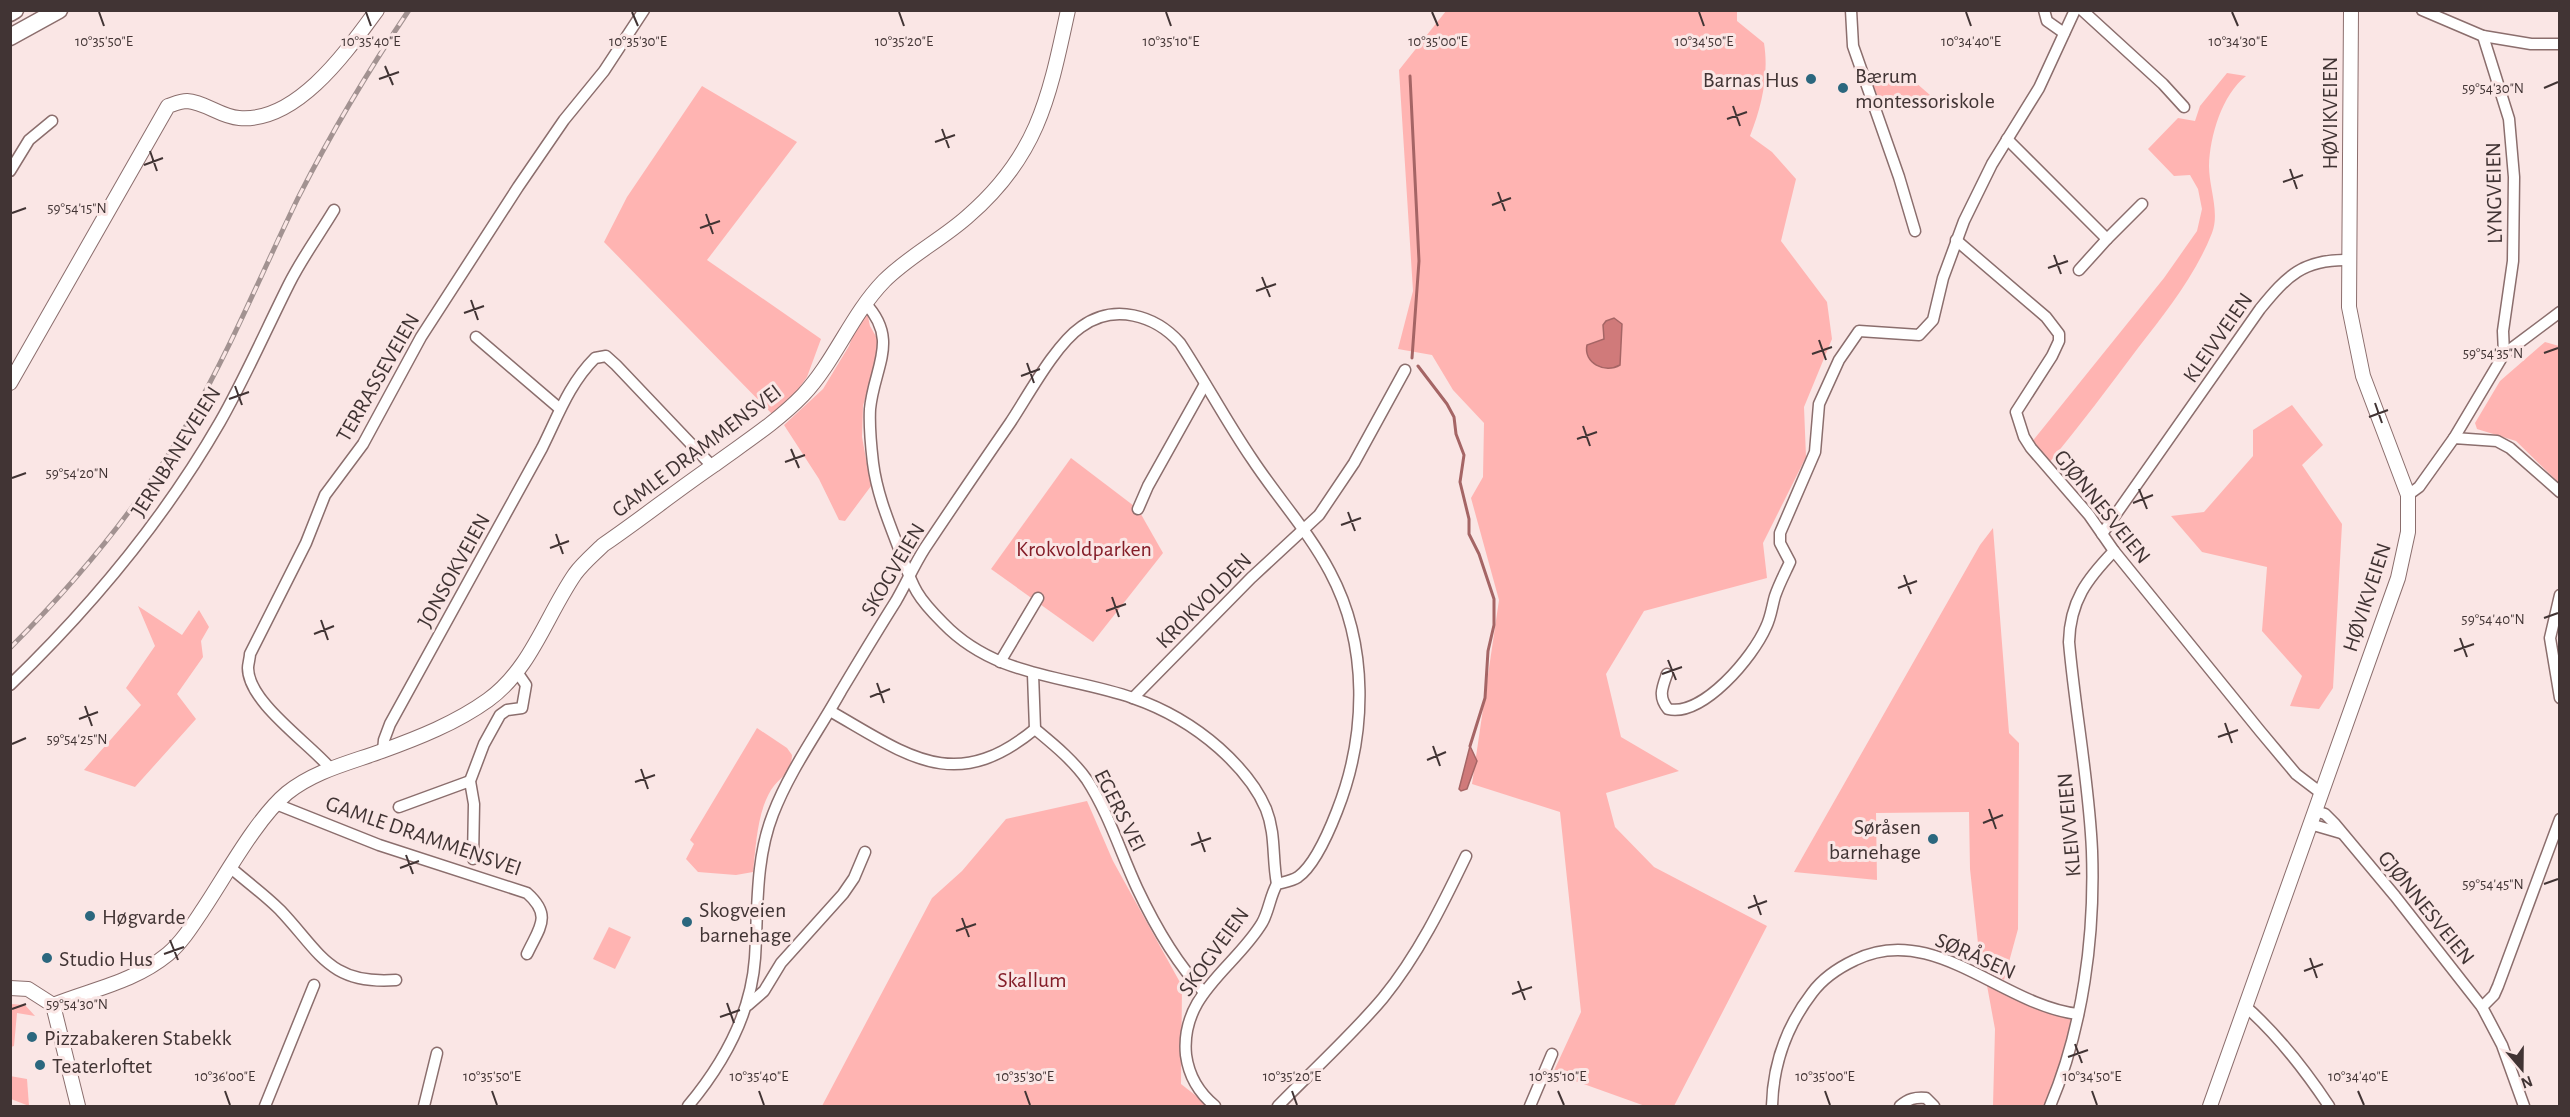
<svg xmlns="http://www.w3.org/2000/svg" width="2570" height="1117" viewBox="0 0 2570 1117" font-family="'Alegreya Sans',sans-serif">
<rect width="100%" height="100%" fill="#fae6e5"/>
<!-- green -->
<g fill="#ffb4b2">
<path d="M1446 11H1737V21L1764 43C1769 74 1762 106 1750 136L1772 152 1796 179 1781 241 1827 302 1832 339 1804 407 1806 457 1763 543 1767 578 1644 611 1606 674 1621 737 1679 771 1606 793 1615 827 1654 867 1767 926 1674 1106H1645L1553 1073 1581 1012 1560 812 1472 784 1499 600 1471 498 1483 477 1484 423 1453 390 1432 355 1398 349 1413 291 1399 70Z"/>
<path d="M2227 73 2246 76C2222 95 2210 135 2209 166 2209 188 2220 212 2212 233 2195 276 2166 312 2138 348 2109 387 2080 425 2049 463L2031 443 2164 278 2197 231 2202 209 2198 189 2190 175 2174 176 2148 149 2178 118 2195 121 2200 106Z"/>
<polygon points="1908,76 1930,95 1883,110 1873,84"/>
<polygon points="702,86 797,142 707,260 821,339 807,377 777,419 604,242 627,197"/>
<polygon points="865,303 870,326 878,340 877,354 863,406 862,437 871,486 845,521 839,520 819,479 784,425 823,389 849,346"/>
<polygon points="2545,342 2559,346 2559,483 2516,441 2477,429 2475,423 2500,381"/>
<polygon points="2292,405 2323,445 2302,465 2342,524 2333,688 2319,709 2290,706 2302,676 2262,631 2267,567 2202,552 2171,516 2204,512 2253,456 2253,430"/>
<polygon points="1071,458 1138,509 1163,553 1093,642 991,569"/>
<polygon points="1993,528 2009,733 2019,743 2018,929 2004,980 1980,962 1970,869 1969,812 1876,813 1877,880 1794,872 1980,545"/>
<polygon points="138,606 182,635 199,610 209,627 201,641 203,657 177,694 196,719 135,787 84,770 141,705 126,688 155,646"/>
<path d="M757 728 787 748 792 755C791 775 781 775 771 790 757 813 756 846 753 872L736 875 698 872 686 859 694 844 690 840Z"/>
<polygon points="1087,801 1113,861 1182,986 1181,1084 1209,1106 822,1106 932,898 962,871 1006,819"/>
<polygon points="609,927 631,937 615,969 593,959"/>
<polygon points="1986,980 2076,1017 2047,1106 1993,1106 1995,1029"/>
<polygon points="11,1004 25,1005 35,1016 17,1013 14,1046 11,1047"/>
<polygon points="10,1076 27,1079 29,1106 11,1099"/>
</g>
<!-- water -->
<g fill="#d07a7a" stroke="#a56565" stroke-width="1.5">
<path d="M1614 318 1622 324 1620 365C1605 374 1583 363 1587 345L1604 339 1603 325 1606 321Z"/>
<polygon points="1470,746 1477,761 1467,789 1461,791 1459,789"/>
</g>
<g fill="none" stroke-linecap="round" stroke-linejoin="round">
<!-- stream -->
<g stroke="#a56565" stroke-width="3">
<polyline points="1410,76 1419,261 1412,358"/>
<polyline points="1418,366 1447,404 1454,417 1456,434 1464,455 1460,482 1469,519 1469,534 1479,554 1494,599 1494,625 1488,651 1485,698 1470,746"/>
</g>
<!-- minor casing -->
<g stroke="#8b6e6d" stroke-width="13">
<g id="minor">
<polyline points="1851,10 1853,46 1899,177 1915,231"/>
<polyline points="2044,10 2047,21 2064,33"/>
<polyline points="2082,10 2163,84 2184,107"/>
<polyline points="2422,10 2483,36 2531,44 2560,44"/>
<polyline points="2483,36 2509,119 2514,177 2513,261 2503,331 2504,354"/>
<polyline points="2007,139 2107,239 2079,270"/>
<polyline points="10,171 29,140 52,121"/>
<polyline points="2107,239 2142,204"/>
<polyline points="1956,240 2046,317 2059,334 2059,341 2052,356 2016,412 2024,437 2031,448 2089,515 2114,551 2260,731 2296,774 2321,793"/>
<path d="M865 303C900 340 874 367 870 409 869 427 871 446 873 463 877 495 890 525 901 554 906 567 910 580 917 592 924 604 933 613 943 623 996 678 1066 675 1133 698 1165 709 1194 726 1219 748 1238 765 1256 785 1266 809 1276 834 1272 858 1277 884"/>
<polyline points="476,337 559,408"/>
<polyline points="2454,438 2504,354 2560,312"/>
<polyline points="2408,495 2419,487 2454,438 2497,441 2510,448 2560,492"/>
<polyline points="1138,509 1148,486 1205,384"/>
<path d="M2102 534 2260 309C2287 276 2303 259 2348 260"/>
<polyline points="2560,595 2550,638 2560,698"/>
<polyline points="1000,662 1038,598"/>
<polyline points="1033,674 1035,729"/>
<path d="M1667 674C1662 688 1658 697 1668 709 1703 717 1753 657 1766 627 1771 617 1772 606 1775 596 1779 584 1785 573 1790 562L1780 543V533L1815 452 1819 404 1839 360 1859 331 1919 335 1933 320 1943 278 1964 221 1992 164 2039 88 2075 10"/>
<path d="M10 685C92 606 163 521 220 422 245 378 266 330 289 284 302 258 319 235 334 210"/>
<polyline points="1133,698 1251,578 1319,515 1354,463 1405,370"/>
<path d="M830 711C906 754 954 796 1035 729"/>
<path d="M1035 729C1053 744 1073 760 1087 780 1109 814 1120 851 1137 888 1154 924 1175 962 1203 991"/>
<path d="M383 751 384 740 390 724 542 448C558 416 569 384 595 358L606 356 616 365 712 466"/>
<path d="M331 769C309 743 248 702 248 668 248 664 250 658 250 654L306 543 325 495 363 444 421 337 518 187 564 120 604 71 644 10"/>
<path d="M276 804 379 845 527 893C553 916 539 928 527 954"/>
<polyline points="399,807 470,781"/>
<polyline points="2315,811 2325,814 2334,823 2395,896 2482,1007 2502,1045 2524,1106"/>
<polyline points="2310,824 2341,833"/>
<polyline points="473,859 474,804 470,781 484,744 500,715 507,710 522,708 526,685 517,672"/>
<path d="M231 868C247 882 265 895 280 910 320 952 329 985 396 980"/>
<polyline points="748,1005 764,991 781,963 843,894 854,878 865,852"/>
<path d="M2245 1006C2278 1035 2305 1070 2329 1106"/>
<polyline points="2482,1007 2494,995 2498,986 2560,819"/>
<polyline points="265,1106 314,985"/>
<polyline points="424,1106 437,1053"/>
<path d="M688 1106C724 1063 751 1015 755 958 758 910 755 860 773 814 790 770 818 732 841 691 859 661 877 631 896 601 906 584 914 565 925 548 953 506 981 465 1010 423 1028 396 1055 345 1081 327 1114 303 1155 315 1180 343 1205 381 1226 421 1252 459 1277 497 1309 532 1330 572 1369 645 1367 735 1337 811 1330 829 1315 865 1298 877 1292 881 1284 882 1277 884 1270 896 1269 911 1262 923 1235 968 1180 994 1186 1055 1189 1077 1199 1093 1215 1106"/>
<path d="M1278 1106C1312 1071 1352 1035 1383 998 1418 955 1442 906 1466 856"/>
<polyline points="1530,1106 1552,1054"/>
<path d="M1772 1106C1773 1063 1786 1027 1812 993 1823 978 1838 968 1855 960 1933 921 2003 1006 2078 1014"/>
<path d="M1900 1106C1908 1099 1915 1097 1926 1098L1934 1106"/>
<path d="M2050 1106C2083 1028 2095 936 2092 851 2089 781 2075 711 2069 642 2070 601 2087 579 2114 551"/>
</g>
</g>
<!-- major casing -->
<g stroke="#8b6e6d" stroke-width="16">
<g id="major">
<path d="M10 383 168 106C174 104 181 101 187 101 205 102 221 117 239 118 297 123 347 51 377 10"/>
<polyline points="10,988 28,989 53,1005"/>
<path d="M53 1005C93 989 134 982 168 954 182 942 192 926 202 911 225 877 256 819 287 793 314 771 349 763 382 751 418 738 456 723 488 700 531 669 546 616 575 574 583 563 594 554 603 545 641 519 676 491 714 465 744 443 777 422 803 395 835 361 851 315 884 281 909 256 941 240 967 217 1038 156 1049 98 1068 10"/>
<polyline points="53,1005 78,1106"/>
<polyline points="2210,1106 2398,578 2408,532 2408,495 2363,376 2349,307 2351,10"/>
</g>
</g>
<!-- highway casing -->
<g stroke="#8b6e6d" stroke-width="19">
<g id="highway">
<polyline points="10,13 15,10"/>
<polyline points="10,37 59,10"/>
</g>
</g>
<!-- minor -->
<use href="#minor" stroke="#fff" stroke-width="10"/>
<!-- major -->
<use href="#major" stroke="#fff" stroke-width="14"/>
<!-- highway -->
<use href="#highway" stroke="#fff" stroke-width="16"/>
<!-- rail casing -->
<g stroke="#a29291" stroke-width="5">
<path id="rail" d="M10 648C79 579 142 503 190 419 231 348 262 272 298 198 331 133 368 71 409 10"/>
</g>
<!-- rail -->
<use href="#rail" stroke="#fae6e5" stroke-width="3" stroke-dasharray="9" stroke-linecap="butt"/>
</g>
<!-- ticks -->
<path fill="none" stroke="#413434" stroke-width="2" d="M99 12 104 26M366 12 371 26M632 12 638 26M899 12 904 26M1166 12 1171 26M1432 12 1438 26M1699 12 1704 26M1966 12 1971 26M2232 12 2238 26M385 66 393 85M379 79 399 72M2544 88 2558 82M1733 106 1740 126M1727 119 1747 112M942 129 949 148M935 142 955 135M150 151 157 171M144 165 163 158M2290 169 2297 189M2283 182 2303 175M1498 192 1505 211M1492 205 1511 198M12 213 26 208M706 214 713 234M700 228 720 221M2054 255 2061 274M2048 268 2068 261M1262 277 1270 297M1256 291 1276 284M471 300 478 320M464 313 484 306M1819 340 1826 360M2544 353 2558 348M1812 354 1832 347M1027 363 1034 383M1021 376 1040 369M235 386 242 405M229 399 249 392M2375 403 2382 423M2369 417 2388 410M1583 426 1590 446M1577 439 1597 432M791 449 799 468M785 462 805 455M12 478 26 473M2139 489 2147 509M2133 503 2153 495M1348 512 1355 531M1341 525 1361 518M556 534 563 554M550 548 569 541M1904 575 1911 594M1898 588 1917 581M1112 597 1119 617M1106 611 1126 604M2544 618 2558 613M321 620 328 640M314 634 334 626M2460 638 2467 657M2454 651 2474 644M1668 660 1676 680M1662 674 1682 667M877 683 884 703M870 697 890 689M85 706 92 726M79 719 98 712M2225 723 2232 743M2218 737 2238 730M12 744 26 738M1433 746 1440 766M1427 760 1446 752M641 769 648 789M635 782 655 775M1989 809 1996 829M1983 823 2003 815M1198 832 1205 852M1191 845 1211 838M406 855 413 874M400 868 419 861M2544 884 2558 879M1754 895 1761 915M1748 908 1767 901M962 918 969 937M956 931 976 924M170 940 178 960M164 954 184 947M2310 958 2317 978M2304 971 2323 964M1518 981 1525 1000M1512 994 1532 987M727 1003 734 1023M12 1009 26 1004M720 1017 740 1010M2075 1044 2082 1063M2068 1057 2088 1050M225 1091 230 1105M492 1091 497 1105M759 1091 764 1105M1025 1091 1030 1105M1292 1091 1297 1105M1558 1091 1564 1105M1825 1091 1830 1105M2092 1091 2097 1105M2358 1091 2364 1105"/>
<!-- markers -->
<g fill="#2b677e" stroke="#fae6e5" stroke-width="2">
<circle cx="1811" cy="79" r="6"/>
<circle cx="1843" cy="88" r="6"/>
<circle cx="1933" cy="839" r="6"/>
<circle cx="90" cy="916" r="6"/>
<circle cx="687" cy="922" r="6"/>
<circle cx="47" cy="958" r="6"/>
<circle cx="32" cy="1037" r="6"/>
<circle cx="40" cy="1065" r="6"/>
</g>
<g text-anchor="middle" stroke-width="6" stroke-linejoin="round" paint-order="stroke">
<!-- poi labels -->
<g font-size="22" fill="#413434" stroke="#fae6e5" text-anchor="start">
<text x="1855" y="83">Bærum<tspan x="1855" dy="25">montessoriskole</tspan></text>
<text x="1799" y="87" text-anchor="end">Barnas Hus</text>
<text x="1921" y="834" text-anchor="end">Søråsen<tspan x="1921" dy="25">barnehage</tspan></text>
<text x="699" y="917">Skogveien<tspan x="699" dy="25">barnehage</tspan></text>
<text x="102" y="924">Høgvarde</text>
<text x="59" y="966">Studio Hus</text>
<text x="44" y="1045">Pizzabakeren Stabekk</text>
<text x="52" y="1073">Teaterloftet</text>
</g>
<!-- street labels -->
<g font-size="22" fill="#413434" stroke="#fae6e5">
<text transform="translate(2329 113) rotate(-90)" y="8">HØVIKVEIEN</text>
<text transform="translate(2493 193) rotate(-91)" y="8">LYNGVEIEN</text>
<text transform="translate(2217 337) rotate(-55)" y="8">KLEIVVEIEN</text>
<text transform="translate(377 377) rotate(-60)" y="8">TERRASSEVEIEN</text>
<text transform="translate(696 450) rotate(-37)" y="8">GAMLE DRAMMENSVEI</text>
<text transform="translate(175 451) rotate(-58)" y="8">JERNBANEVEIEN</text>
<text transform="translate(2103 506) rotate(51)" y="8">GJØNNESVEIEN</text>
<text transform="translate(892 569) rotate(-59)" y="8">SKOGVEIEN</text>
<text transform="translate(453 570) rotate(-61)" y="8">JONSOKVEIEN</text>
<text transform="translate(2366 597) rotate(-72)" y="8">HØVIKVEIEN</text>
<text transform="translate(1203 600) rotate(-45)" y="8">KROKVOLDEN</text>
<text transform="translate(1121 810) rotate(63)" y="8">EGERS VEI</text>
<text transform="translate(2068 825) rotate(-95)" y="8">KLEIVVEIEN</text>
<text transform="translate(424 835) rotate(19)" y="8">GAMLE DRAMMENSVEI</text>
<text transform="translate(2427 907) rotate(51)" y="8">GJØNNESVEIEN</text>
<text transform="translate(1213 951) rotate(-54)" y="8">SKOGVEIEN</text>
<text transform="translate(1976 955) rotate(24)" y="8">SØRÅSEN</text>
</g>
<!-- park labels -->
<g font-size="22" fill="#841d28" stroke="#fae6e5">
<text x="1084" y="556">Krokvoldparken</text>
<text x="1032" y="987">Skallum</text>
</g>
</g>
<g font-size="15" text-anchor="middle" fill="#413434" stroke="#fae6e5" stroke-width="6" stroke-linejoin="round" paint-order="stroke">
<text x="104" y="46">10°35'50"E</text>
<text x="371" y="46">10°35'40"E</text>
<text x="904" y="46">10°35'20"E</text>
<text x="1171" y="46">10°35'10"E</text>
<text x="1438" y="46">10°35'00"E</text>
<text x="638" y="46">10°35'30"E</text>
<text x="1704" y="46">10°34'50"E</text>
<text x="1971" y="46">10°34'40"E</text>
<text x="2238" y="46">10°34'30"E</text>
<text x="2493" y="93">59°54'30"N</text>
<text x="77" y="213">59°54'15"N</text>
<text x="2493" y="358">59°54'35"N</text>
<text x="77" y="478">59°54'20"N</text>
<text x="2493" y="624">59°54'40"N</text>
<text x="77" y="744">59°54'25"N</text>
<text x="2493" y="889">59°54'45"N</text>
<text x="77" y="1009">59°54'30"N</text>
<text x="225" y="1081">10°36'00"E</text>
<text x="492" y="1081">10°35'50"E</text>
<text x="759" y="1081">10°35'40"E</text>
<text x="1025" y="1081">10°35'30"E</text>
<text x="1292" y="1081">10°35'20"E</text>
<text x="1558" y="1081">10°35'10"E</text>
<text x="1825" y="1081">10°35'00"E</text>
<text x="2092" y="1081">10°34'50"E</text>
<text x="2358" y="1081">10°34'40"E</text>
</g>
<!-- border -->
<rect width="2570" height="1117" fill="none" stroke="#413434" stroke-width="24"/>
<!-- north arrow -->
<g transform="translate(2522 1069) rotate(160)" stroke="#fae6e5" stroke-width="4.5" paint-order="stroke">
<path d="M0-4.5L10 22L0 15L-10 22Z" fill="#413434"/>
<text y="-9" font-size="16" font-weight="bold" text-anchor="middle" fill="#413434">N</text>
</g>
</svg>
